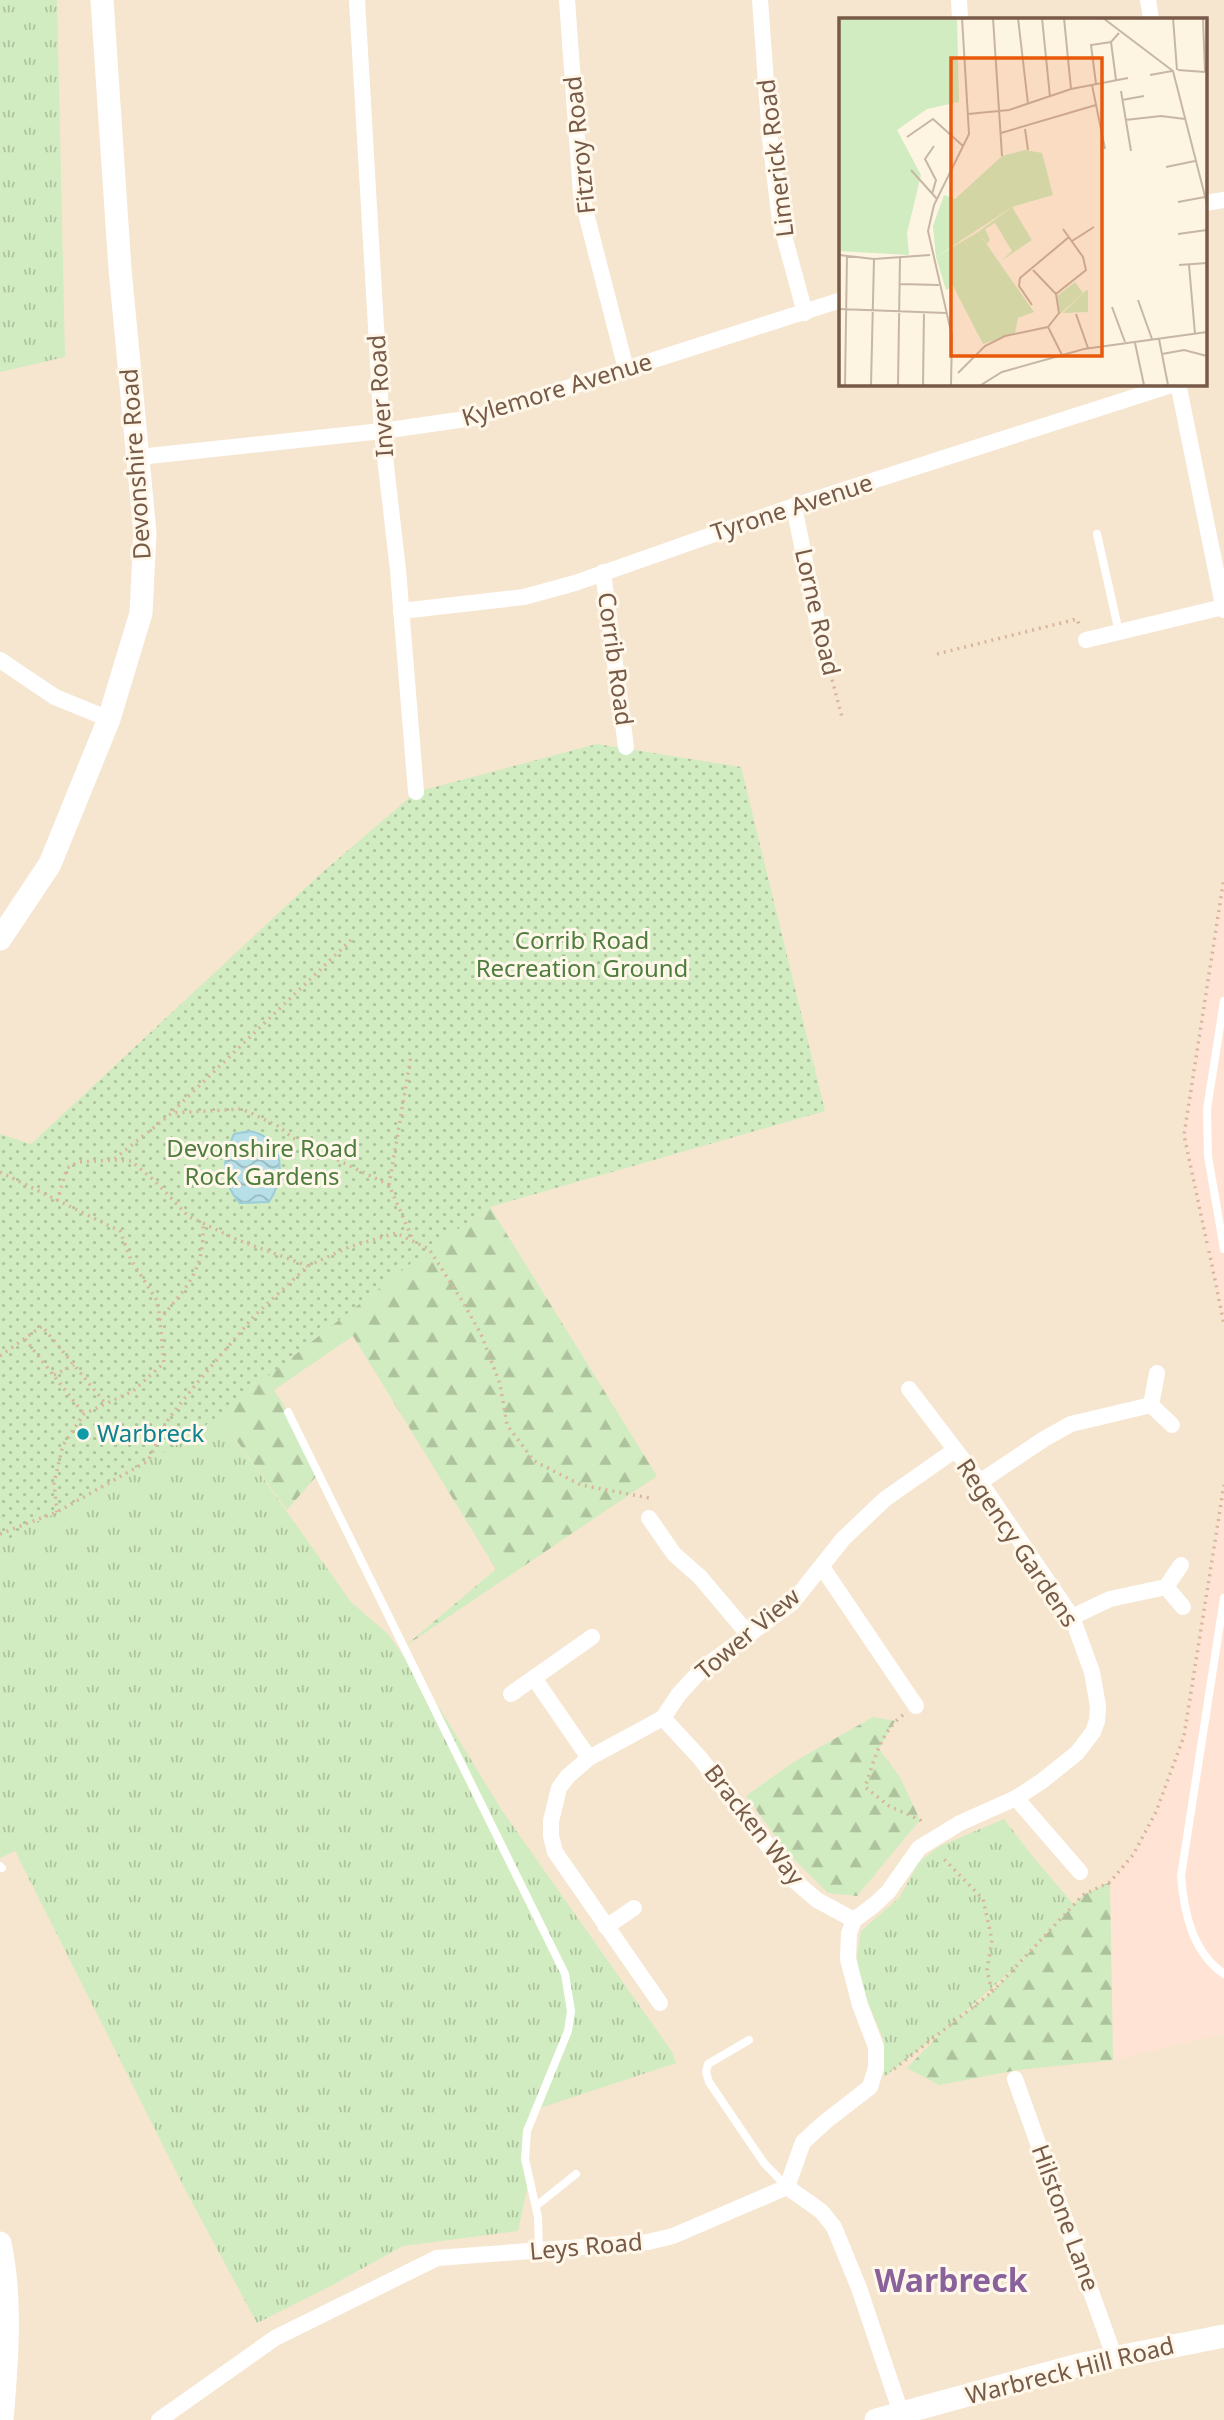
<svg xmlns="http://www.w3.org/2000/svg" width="1224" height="2420" viewBox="0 0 1224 2420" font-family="'Noto Sans',sans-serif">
<defs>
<pattern id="grass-tufts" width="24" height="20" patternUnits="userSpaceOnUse" patternTransform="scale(1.75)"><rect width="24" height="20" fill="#d0ecc0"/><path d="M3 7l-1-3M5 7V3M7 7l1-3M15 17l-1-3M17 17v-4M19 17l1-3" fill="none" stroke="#aec29e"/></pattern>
<pattern id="forest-firs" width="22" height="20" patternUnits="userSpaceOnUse" patternTransform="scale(1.75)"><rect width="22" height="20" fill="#d0ecc0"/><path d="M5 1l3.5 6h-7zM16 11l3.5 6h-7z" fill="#aec29e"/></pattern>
<pattern id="park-dots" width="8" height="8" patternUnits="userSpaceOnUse" patternTransform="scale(1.75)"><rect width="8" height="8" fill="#d0ecc0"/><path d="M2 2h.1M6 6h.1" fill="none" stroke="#aec29e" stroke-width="1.8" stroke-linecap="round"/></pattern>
<pattern id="water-waves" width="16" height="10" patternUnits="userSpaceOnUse" patternTransform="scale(1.75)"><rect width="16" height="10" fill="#b6dfe8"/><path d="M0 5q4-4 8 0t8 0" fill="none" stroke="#99b8be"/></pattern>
</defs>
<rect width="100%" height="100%" fill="#fdf4e2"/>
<!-- residential -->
<path fill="#f6e6d0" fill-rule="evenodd" d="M0 0H1224V2420H0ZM841 19H1205V383H841Z"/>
<!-- commercial -->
<g fill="#ffe3d5">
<polygon points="1224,878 1224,1324 1184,1135"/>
<polygon points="1224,1485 1224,2034 1113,2060 1110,1882 1133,1855 1156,1812 1184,1736"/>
</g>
<!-- grass -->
<g fill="url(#grass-tufts)">
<polygon points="0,0 57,0 65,357 0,372"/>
<polygon points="218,1415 351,1602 388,1634 435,1701 503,1812 672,2052 676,2063 540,2108 526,2143 529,2179 518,2231 403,2246 327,2288 257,2323 187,2193 15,1851 0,1858 0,1544 189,1437"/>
<polygon points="1004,1819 1029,1852 1074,1905 1013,1969 945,2029 884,2077 884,2041 860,1983 857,1956 861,1931 899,1898 919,1862 940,1846"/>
</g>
<!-- forest -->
<g fill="url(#forest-firs)">
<polygon points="490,1207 657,1476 404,1647 496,1569 353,1336 274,1390 288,1412 319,1473 287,1510 218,1415 429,1249"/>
<polygon points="873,1717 895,1721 879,1749 900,1777 920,1820 857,1896 828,1893 787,1852 746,1796 792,1763"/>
<polygon points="1110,1882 1113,2060 1018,2070 939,2085 907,2068 945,2029 992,1992 1083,1895"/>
</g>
<!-- park -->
<polygon fill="url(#park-dots)" points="597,744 741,767 825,1111 490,1207 429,1249 192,1436 0,1544 0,1134 31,1144 317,877 416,792"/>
<!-- water -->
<path fill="url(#water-waves)" stroke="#9bceda" stroke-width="2" d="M249 1131C254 1132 261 1134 265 1137 286 1153 282 1182 269 1202L240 1203C220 1181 222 1159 234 1134Z"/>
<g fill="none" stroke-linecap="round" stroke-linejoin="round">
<!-- path -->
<g stroke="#d9b69b" stroke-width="3.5" stroke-dasharray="2 5" stroke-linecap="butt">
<polyline points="823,646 842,717"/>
<polyline points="937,654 1077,619 1080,627"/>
<polyline points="173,1111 351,940"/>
<polyline points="115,1160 131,1161 156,1182 188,1216 238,1240 308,1266"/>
<polyline points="0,1172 120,1231 131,1260 158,1302 164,1363 133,1391 84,1414 63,1445 54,1483 57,1512"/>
<polyline points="389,1185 411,1056"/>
<polyline points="57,1201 67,1168 78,1162 113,1160 172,1113 242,1109 278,1126 293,1138 389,1185 413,1240"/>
<polyline points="1207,1243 1184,1135 1224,878"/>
<polyline points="1209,1251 1224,1324"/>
<path d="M159 1320C187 1287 205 1270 203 1224"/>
<polyline points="25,1339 84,1414"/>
<polyline points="0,1356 42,1326 105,1403"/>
<polyline points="54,1375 74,1365"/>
<polyline points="0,1534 57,1512 148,1461 169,1418 197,1383 255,1315 308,1266 349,1247 396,1233 429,1249 461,1299 481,1334 500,1384 507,1425 534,1461 581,1485 649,1498 651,1502"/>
<path d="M903 1715C880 1732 874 1762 865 1787L889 1806 920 1820 923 1825"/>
<polyline points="992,1992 1083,1895 1110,1882 1133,1855 1156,1812 1184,1736 1224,1485"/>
<polyline points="894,2069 992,1992 987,1970 992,1940 983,1899 941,1856"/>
</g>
<!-- service -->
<g stroke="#fff" stroke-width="8">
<polyline points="1097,534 1119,632"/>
<polyline points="1224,1001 1207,1109 1208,1156 1224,1249"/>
<polyline points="288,1412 565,1974 571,2011 568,2031 527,2131 525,2159 538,2217 539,2250"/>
<path d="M1224 1598 1181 1876C1184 1912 1192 1952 1224 1974"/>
<polyline points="0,1866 2,1868"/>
<polyline points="749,2040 708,2064 706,2072 709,2082 764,2163 787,2187"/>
<polyline points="536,2206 576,2174"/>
</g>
<!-- minor -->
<g stroke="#fff" stroke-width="16">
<polyline points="357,0 382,431 398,570 416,792"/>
<polyline points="567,0 581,194 626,369"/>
<polyline points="760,0 770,138 780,221 805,313"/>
<polyline points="959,0 960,19"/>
<polyline points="1148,0 1151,19"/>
<polyline points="1205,203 1224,200"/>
<polyline points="1178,383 1224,610"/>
<polyline points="139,457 382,431 473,418 841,300"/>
<polyline points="794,506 819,631"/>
<polyline points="603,572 626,747"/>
<polyline points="401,611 524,597 575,583 794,506 1178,383"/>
<polyline points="1086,640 1223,607"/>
<polyline points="0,660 55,697 109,719"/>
<polyline points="1151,1405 1172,1425"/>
<polyline points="980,1482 1044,1439 1071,1424 1151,1405 1157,1373"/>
<polyline points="649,1518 674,1554 700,1577 749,1635"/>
<polyline points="822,1567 916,1706"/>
<polyline points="1166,1587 1183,1607"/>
<polyline points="1072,1617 1110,1599 1166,1587 1181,1565"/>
<polyline points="534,1678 589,1758"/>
<polyline points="511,1694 592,1637"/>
<polyline points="663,1718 700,1758 796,1882 817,1900 854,1920"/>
<polyline points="1016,1798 1080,1872"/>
<polyline points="606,1927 634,1908"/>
<polyline points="660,2003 555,1852 551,1836 551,1821 559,1788 568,1776 589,1758 663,1718 679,1694 703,1668 792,1603 843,1539 885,1499 955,1450"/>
<polyline points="1015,2079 1114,2356"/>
<polyline points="787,2187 803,2142 825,2122 870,2087 876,2068 876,2047 860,2005 848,1959 849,1933 854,1920 874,1905 888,1892 919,1848 960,1823 1016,1798 1042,1781 1077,1753 1093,1732 1097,1721 1098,1706 1092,1672 1072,1617 980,1482 909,1389"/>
<polyline points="159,2420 275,2338 437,2258 648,2242 673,2236 787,2187 821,2211 834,2227 859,2288 901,2413"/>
</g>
<!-- secondary -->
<g stroke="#fff" stroke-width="23">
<polyline points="0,939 50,864 109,719 141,613 145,533 120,269 102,0"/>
<path d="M0 2243C12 2301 7 2361 2 2420"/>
<polyline points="876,2420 1078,2365 1224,2336"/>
</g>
</g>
<!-- markers -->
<circle fill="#0f9aa8" stroke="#fff8ea" stroke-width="2.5" cx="83" cy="1434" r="7"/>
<g text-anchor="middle" stroke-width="6" stroke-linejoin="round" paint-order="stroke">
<!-- street labels -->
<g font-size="24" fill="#775a47" stroke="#fff8ea">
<text transform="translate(580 145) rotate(-96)" y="8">Fitzroy Road</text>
<text transform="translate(776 158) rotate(-97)" y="8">Limerick Road</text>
<text transform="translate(557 390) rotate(-17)" y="8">Kylemore Avenue</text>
<text transform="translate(381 396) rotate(-94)" y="8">Inver Road</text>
<text transform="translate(136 464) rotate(-94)" y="8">Devonshire Road</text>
<text transform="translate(792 508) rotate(-18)" y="8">Tyrone Avenue</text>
<text transform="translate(817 612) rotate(77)" y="8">Lorne Road</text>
<text transform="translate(615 659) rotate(82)" y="8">Corrib Road</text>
<text transform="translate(1017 1543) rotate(56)" y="8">Regency Gardens</text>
<text transform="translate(748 1634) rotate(-40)" y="8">Tower View</text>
<text transform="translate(754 1825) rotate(52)" y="8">Bracken Way</text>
<text transform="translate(1065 2218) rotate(70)" y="8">Hilstone Lane</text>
<text transform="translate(586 2247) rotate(-5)" y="8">Leys Road</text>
<text transform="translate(1070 2371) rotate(-14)" y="8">Warbreck Hill Road</text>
</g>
<!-- park labels -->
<g font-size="24" fill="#4e7d3e" stroke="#fff8ea">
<text x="582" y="949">Corrib Road<tspan x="582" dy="28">Recreation Ground</tspan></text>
<text x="262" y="1157">Devonshire Road<tspan x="262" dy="28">Rock Gardens</tspan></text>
</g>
<!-- culture labels -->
<g font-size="24" fill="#0d838f" stroke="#fff8ea" text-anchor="start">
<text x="97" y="1442">Warbreck</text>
</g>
<!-- district labels -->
<g font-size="32" font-weight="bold" fill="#8a629b" stroke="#fff8ea">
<text x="951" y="2292">Warbreck</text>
</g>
</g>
<!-- overview -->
<g transform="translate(839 18)">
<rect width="368" height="368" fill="#fdf4e2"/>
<path d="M0 0H118L120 84 88 91 58 112 82 157 68 215 70 237 0 233ZM139 214 195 294 179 300 176 315 144 326 114 268 107 272 97 239ZM236 264 244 275 221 296 218 278Z" fill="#d0ecc0"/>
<path d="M173 189 193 222 162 243 173 233 156 205 146 211 151 222 148 226 139 214ZM249 272V294L224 295 246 273Z" fill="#d0ecc0"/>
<path d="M186 132 203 135 214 177 173 189 97 239 94 208 105 177 116 181 163 138Z" fill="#d0ecc0"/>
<path fill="none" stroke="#c7b6a4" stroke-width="2" d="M154 0 163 138M179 0 189 86M203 0 211 79M225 0 232 71M264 0 334 53 368 186M334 0 338 52M364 0 366 54M272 24 277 62M339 52 366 54M311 57 333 53M257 66 252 27 272 24 280 15M253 67 266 131M282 73 292 133M283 82 305 78M129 96 170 92 232 71 289 60M286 102 322 98 346 101M186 111 189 132M162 115 257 87M68 119 94 101 124 128M327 149 356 143M72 152 98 181M93 176 97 162 86 141 95 128M339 184 366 179M339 216 368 212M233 223 255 209M0 237 35 241 91 237M340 247 368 245M350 247 356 316M194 252 217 276M61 266 100 267M299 282 313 321M193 287 180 268 181 260 230 219M273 289 286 324M0 291 107 295M237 296 249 330M209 309 220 295 217 276 247 252 244 239 224 211M320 321 329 367M296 325 305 367M323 336 345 332 368 338M119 355 146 328 166 318 209 309 223 337M6 367 8 237M32 367 35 241M59 367 61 240M84 367 85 294M112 367 113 318 89 213 95 187 130 116 123 0M142 367 163 354 245 331 368 314"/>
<path fill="#e8590c" fill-opacity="0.15" stroke="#e8590c" stroke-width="3.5" d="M112 40H263V338H112Z"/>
<rect width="368" height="368" fill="none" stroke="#775a47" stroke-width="3.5"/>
</g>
</svg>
